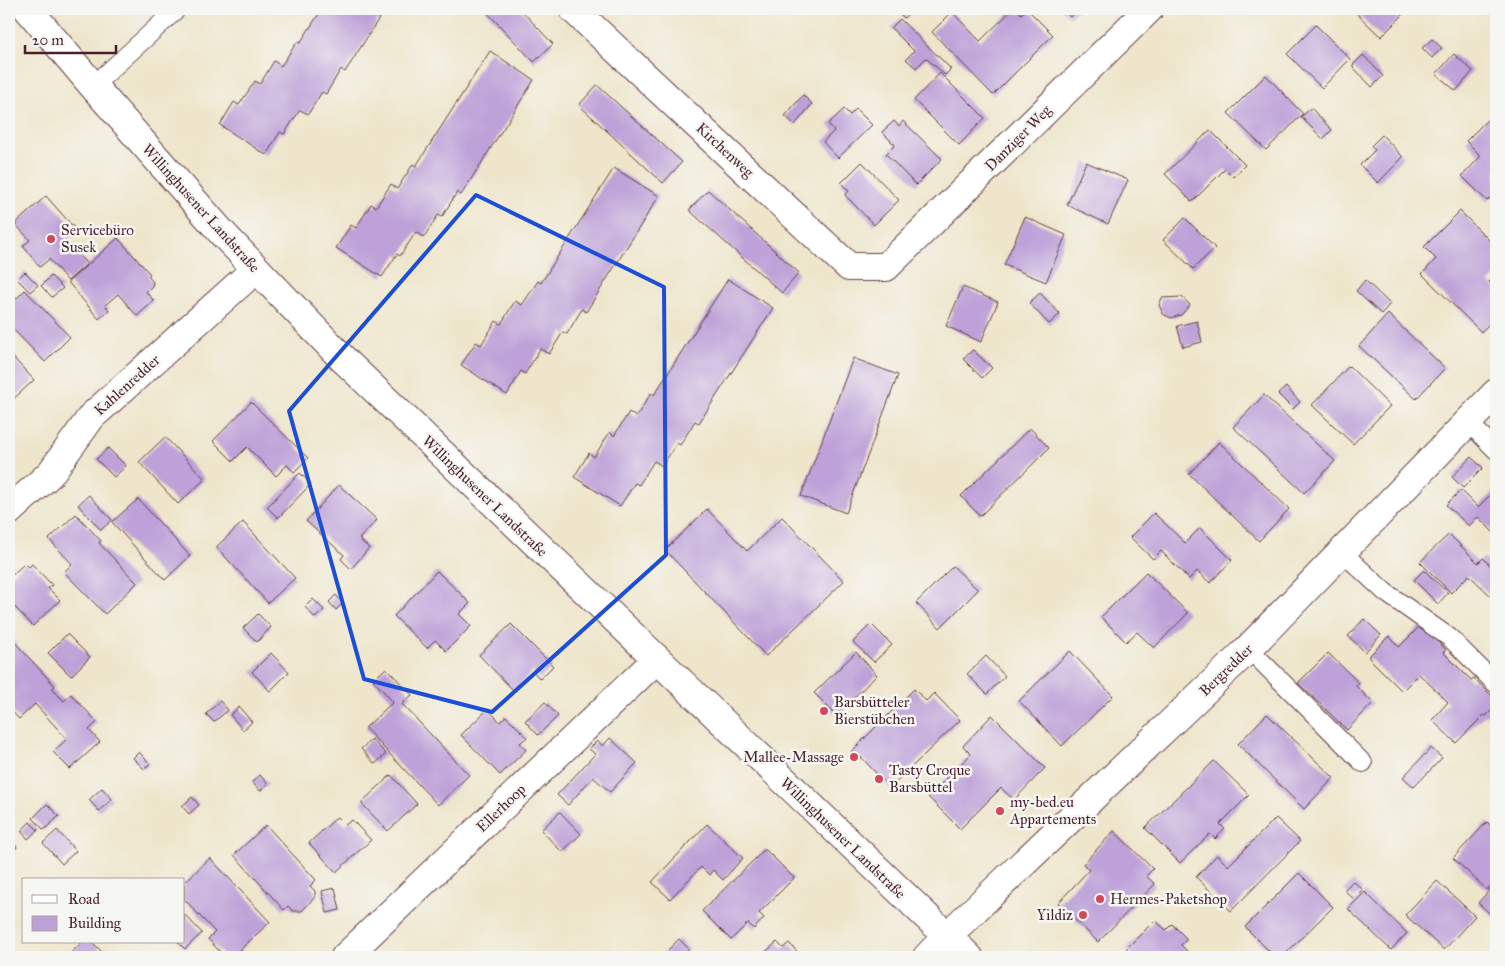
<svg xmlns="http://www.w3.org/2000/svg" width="1505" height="966" viewBox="0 0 1505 966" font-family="'IM FELL Great Primer',serif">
<rect width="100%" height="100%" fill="#f6f6f2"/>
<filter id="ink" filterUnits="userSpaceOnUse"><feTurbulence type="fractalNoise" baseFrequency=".02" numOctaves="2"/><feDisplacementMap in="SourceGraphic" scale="10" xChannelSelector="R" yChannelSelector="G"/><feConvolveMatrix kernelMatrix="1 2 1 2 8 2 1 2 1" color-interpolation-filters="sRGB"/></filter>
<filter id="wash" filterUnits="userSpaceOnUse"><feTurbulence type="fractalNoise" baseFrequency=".0096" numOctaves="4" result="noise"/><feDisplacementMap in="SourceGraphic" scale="20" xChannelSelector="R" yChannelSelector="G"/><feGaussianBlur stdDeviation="1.12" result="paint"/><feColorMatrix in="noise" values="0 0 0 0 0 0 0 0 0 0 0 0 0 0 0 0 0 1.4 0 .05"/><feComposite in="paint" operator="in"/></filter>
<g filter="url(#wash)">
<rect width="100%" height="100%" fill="#eee5ca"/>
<g id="blocks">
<!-- building -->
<g fill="#bda1d8">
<polygon points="322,9 385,9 345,72 341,69 326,94 322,92 308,114 300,110 284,134 280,132 266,155 220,125 234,102 239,105 255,81 260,84 274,61 281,66 297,42 300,43"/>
<polygon points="484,9 520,9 553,44 534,62"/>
<polygon points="896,9 913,9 904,18"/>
<polygon points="1013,9 1017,9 1021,14 1027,9 1053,35 993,95 932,32 952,12 980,41"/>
<polygon points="1062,9 1079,9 1070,17"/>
<polygon points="1352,9 1409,9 1381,37"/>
<polygon points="900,19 951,69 945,75 926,58 916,68 906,59 914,51 891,28"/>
<polygon points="1316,25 1350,59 1322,88 1287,54"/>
<polygon points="1432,39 1442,48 1432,58 1422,48"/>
<polygon points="490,51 534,80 461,195 457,192 442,217 438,215 424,237 416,232 400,256 397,254 382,277 336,248 351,225 356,228 371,204 376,207 391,184 397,189 413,164 416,166"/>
<polygon points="1454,54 1473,71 1456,91 1436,74"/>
<polygon points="1363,55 1383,76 1372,87 1352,66"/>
<polygon points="940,73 985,118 959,145 914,100"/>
<polygon points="1266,75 1303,114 1266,150 1228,113"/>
<polygon points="597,85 682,162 663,183 579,105"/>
<polygon points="803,95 812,104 795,125 785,116"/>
<polygon points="1311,108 1332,130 1323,139 1301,117"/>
<polygon points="844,109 850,115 856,109 872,125 838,158 823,142 834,131 828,124"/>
<polygon points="1489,118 1496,125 1496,192 1487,201 1462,176 1481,156 1466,141"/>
<polygon points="894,121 899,126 903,121 942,159 916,185 886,154 895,145 882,132"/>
<polygon points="1210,130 1245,165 1233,177 1225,169 1192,202 1165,174"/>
<polygon points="1382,135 1403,157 1378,183 1360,165 1375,150 1371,146"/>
<polygon points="862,162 899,200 874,225 845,195 849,191 841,183"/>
<polygon points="1086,162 1128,180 1108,224 1067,205"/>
<polygon points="614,168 659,196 586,312 582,309 567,334 563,332 549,354 540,349 525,374 521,371 507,395 461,365 476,342 481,345 496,321 501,324 515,301 522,305 538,281 541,283"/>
<polygon points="708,190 799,273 782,293 689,210"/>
<polygon points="46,196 76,230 65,240 87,264 68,281 49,259 40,267 23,246 30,240 15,224"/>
<polygon points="1460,211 1496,247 1496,275 1489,282 1496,289 1496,317 1481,332 1422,274 1436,259 1424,247"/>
<polygon points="1025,217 1066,235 1046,282 1004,265"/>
<polygon points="1185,218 1215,248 1193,269 1163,240"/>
<polygon points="118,238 150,274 148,276 153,282 152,286 146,292 154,301 137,316 118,294 105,305 109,310 99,319 68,282"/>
<polygon points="25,272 38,285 30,292 17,279"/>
<polygon points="51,276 63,288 52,297 41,286"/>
<polygon points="728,279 773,308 699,423 695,421 680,445 677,443 662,466 654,461 639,485 635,483 620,506 574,477 589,453 594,457 610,432 614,436 629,412 636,417 651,393 654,395"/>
<polygon points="1365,280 1390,304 1381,314 1356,291"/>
<polygon points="963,287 998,302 981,342 946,326"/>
<polygon points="25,290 70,337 45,362 9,325 9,306"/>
<polygon points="1040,293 1060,314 1049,324 1029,303"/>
<polygon points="1182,297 1190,305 1181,315 1171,318 1163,314 1159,305 1162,298"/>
<polygon points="1388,314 1445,368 1416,399 1359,346"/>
<polygon points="1197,321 1202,342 1183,347 1177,326"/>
<polygon points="973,350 992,368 982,378 963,359"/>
<polygon points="9,353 34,380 9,403"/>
<polygon points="853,358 898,375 846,513 801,496"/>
<polygon points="1349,366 1390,406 1353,444 1312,405"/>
<polygon points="1286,387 1300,402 1293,409 1278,394"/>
<polygon points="1264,395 1335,461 1304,493 1233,427"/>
<polygon points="251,402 308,458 294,472 287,465 276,476 247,447 233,461 213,441"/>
<polygon points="1030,428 1049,448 980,516 961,496"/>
<polygon points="165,437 205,479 178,504 139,462"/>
<polygon points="1219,442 1289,509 1259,541 1189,474"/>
<polygon points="108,448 126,466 114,477 96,459"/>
<polygon points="1471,457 1483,468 1463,488 1452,477"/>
<polygon points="300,473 311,484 278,518 267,507"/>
<polygon points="339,485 377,520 359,539 369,548 351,569 341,559 344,555 306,521"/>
<polygon points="1496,489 1496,535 1478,517 1469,526 1446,505 1461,490 1478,507"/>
<polygon points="89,495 112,520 101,530 78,505"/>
<polygon points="138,499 190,556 165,580 112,522"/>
<polygon points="707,509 747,551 782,517 844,581 766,656 665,550"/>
<polygon points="1154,513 1185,543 1200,528 1232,560 1210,583 1197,571 1189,579 1161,551 1153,559 1130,537"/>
<polygon points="76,514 101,541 99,543 137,583 105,614 64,572 72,564 49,539"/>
<polygon points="243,522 295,578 268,603 216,547"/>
<polygon points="1449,534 1478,563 1483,558 1496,571 1496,597 1494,599 1469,575 1451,593 1420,562"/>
<polygon points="25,563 29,567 32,564 52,585 48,588 60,600 33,626 9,601 9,578"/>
<polygon points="953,566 978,590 940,628 916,603"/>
<polygon points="1424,570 1448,593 1438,604 1414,580"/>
<polygon points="437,571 470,603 459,614 471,626 446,651 435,640 427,648 394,616"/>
<polygon points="1146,572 1188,613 1154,648 1137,632 1126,642 1101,617"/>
<polygon points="336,595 343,603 336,610 329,602"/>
<polygon points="313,599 324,610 315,618 305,607"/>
<polygon points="258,614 271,627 257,642 243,628"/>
<polygon points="1364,619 1381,635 1365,652 1348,636"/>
<polygon points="511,624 553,666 540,679 533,671 514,691 479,655"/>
<polygon points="871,624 892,645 874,662 853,642"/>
<polygon points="1421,625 1446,650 1443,652 1471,680 1474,678 1496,700 1496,706 1486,716 1484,715 1456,743 1432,720 1448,702 1419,674 1402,691 1368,657 1389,636 1399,647"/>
<polygon points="67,634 90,657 71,676 48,653"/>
<polygon points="9,636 55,686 52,689 64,701 71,694 97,722 89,730 100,742 70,769 53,752 67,739 35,704 19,719 9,708"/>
<polygon points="1070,651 1113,696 1062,746 1019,701"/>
<polygon points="856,652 877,675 836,715 814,693"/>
<polygon points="271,653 289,672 270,691 252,672"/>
<polygon points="1328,653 1359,683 1356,686 1373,703 1347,730 1298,683"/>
<polygon points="986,656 1005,676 987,694 967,674"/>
<polygon points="386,668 412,695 402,704 469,775 438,805 365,728 393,702 373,680"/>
<polygon points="914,689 926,701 934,693 960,720 890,788 861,757 858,759 851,752"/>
<polygon points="220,701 228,710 214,722 206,714"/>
<polygon points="545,702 558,716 538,735 525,721"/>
<polygon points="239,707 252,722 243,730 230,715"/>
<polygon points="488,709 500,722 506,716 527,737 520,743 526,750 500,775 461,735"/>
<polygon points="1267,714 1334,778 1304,809 1238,744"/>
<polygon points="992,715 1045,768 1014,800 1001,788 960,829 928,797 971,754 963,746"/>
<polygon points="610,738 637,763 610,792 593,777 568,805 557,795 595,754 589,749 597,741 603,746"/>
<polygon points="372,739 386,754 375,764 361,749"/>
<polygon points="1431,748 1442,758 1414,787 1403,777"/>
<polygon points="139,752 150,764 144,769 133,758"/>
<polygon points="1214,761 1249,795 1220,824 1225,829 1215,839 1210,834 1180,863 1145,828"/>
<polygon points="260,775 268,784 260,791 252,782"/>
<polygon points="391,775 417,804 388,831 361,803"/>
<polygon points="102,788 112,799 99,811 89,800"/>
<polygon points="192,797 199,805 189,814 182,806"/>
<polygon points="47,804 59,816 44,830 33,818"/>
<polygon points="560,812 581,834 562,852 541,830"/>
<polygon points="337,817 345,825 352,820 371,840 336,872 309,843"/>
<polygon points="1276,818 1300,841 1231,911 1196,877 1217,855 1228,866"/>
<polygon points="30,822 38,830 28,839 21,831"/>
<polygon points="1487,822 1496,830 1496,880 1487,890 1453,858"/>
<polygon points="707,824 743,858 723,880 713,870 709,875 701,867 670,899 652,882"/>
<polygon points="266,825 316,880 310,886 315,891 315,897 302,911 293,911 288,906 284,910 234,855"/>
<polygon points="57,830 76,851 62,864 43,843"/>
<polygon points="1114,831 1153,869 1146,876 1155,884 1098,942 1058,903 1089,870 1083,864"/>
<polygon points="9,838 17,847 10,855 9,853"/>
<polygon points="765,849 794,878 759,913 764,918 754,929 748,923 731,940 702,911"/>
<polygon points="210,858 270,922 240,950 242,952 237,957 225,957 208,939 215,932 184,899 184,883"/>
<polygon points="1299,873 1333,907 1282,957 1275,957 1245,927"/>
<polygon points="1353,881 1363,890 1354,899 1344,890"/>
<polygon points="1437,881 1475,916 1444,950 1405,915"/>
<polygon points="1496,883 1496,919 1478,903"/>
<polygon points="335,888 340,910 327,913 322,891"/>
<polygon points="1365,892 1407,933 1391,950 1348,909"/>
<polygon points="184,914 202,933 185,949 178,942 184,942"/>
<polygon points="1155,920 1166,930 1172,924 1187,939 1181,945 1189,953 1184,957 1135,957 1126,949"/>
<polygon points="679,939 689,949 680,957 665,957 663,955"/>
<polygon points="82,942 92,942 107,957 75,957 71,953"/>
<polygon points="777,942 783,948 789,943 802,957 760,957"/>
</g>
</g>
</g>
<g filter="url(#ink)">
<use href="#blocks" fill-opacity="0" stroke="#633d43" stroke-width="1"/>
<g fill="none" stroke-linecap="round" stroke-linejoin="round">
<!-- service casing -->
<g stroke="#633d43" stroke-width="20">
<g id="service">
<polyline points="93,86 177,9"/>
<polyline points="1468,422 1496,450"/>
<polyline points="1342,552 1385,592 1450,638 1496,684"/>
<polyline points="1249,649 1363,763"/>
</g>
</g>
<!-- minor casing -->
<g stroke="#633d43" stroke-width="30">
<g id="minor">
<polyline points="573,9 849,267 886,267 1149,9"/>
<polyline points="9,511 50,474 92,416 256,269"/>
<polyline points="345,957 657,659"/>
<polyline points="927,957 946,937 1242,655 1496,393"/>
</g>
</g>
<!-- tertiary casing -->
<g stroke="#633d43" stroke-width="30">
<polyline id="tertiary" points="28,9 93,86 223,234 343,359 969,957"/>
</g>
<!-- service -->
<use href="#service" stroke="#fff" stroke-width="18"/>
<!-- minor -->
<use href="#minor" stroke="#fff" stroke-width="28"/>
<!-- tertiary -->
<use href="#tertiary" stroke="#fff" stroke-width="28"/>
</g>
</g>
<!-- marked area -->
<path fill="none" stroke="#1d4ed8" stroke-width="4" stroke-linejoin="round" d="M476 195 664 287 666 555 492 712 364 679 289 411Z"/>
<!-- markers -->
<g fill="#d1495b" stroke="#f6f6f2" stroke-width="2">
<circle cx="51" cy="239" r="5"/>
<circle cx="824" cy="711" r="5"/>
<circle cx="854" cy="757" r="5"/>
<circle cx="879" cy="779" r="5"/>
<circle cx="1000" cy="811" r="5"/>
<circle cx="1100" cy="899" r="5"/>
<circle cx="1083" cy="915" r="5"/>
</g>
<g text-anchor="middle" stroke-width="5" stroke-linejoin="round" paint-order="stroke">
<!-- street labels -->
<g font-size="15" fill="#4a1f2b" stroke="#f6f6f2">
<text transform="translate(1018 138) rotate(-45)" y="5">Danziger Weg</text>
<text transform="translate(725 150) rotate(43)" y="5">Kirchenweg</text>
<text transform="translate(201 208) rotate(48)" y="5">Willinghusener Landstraße</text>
<text transform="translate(127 385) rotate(-42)" y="5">Kahlenredder</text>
<text transform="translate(485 496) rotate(44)" y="5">Willinghusener Landstraße</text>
<text transform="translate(1226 670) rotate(-44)" y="5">Bergredder</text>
<text transform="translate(501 808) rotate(-44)" y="5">Ellerhoop</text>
<text transform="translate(843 838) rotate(44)" y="5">Willinghusener Landstraße</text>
</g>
<!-- poi labels -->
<g font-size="15" fill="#4a1f2b" stroke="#f6f6f2" text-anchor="start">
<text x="61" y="235">Servicebüro<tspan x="61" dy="17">Susek</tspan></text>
<text x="834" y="707">Barsbütteler<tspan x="834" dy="17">Bierstübchen</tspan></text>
<text x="844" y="762" text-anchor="end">Mallee-Massage</text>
<text x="889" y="775">Tasty Croque<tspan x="889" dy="17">Barsbüttel</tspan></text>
<text x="1010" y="807">my-bed.eu<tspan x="1010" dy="17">Appartements</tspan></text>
<text x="1110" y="904">Hermes-Paketshop</text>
<text x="1073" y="920" text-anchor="end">Yildiz</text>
</g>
</g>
<!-- margin -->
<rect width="1505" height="966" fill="none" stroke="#f6f6f2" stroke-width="30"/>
<!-- legend -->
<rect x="22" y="878" width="162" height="65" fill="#f6f6f2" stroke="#b1a0a2"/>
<rect x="32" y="895" width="25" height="8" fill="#ffffff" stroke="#b1a0a2"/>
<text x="68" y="904" font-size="15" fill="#4a1f2b">Road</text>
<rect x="32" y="916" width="25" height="15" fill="#bda1d8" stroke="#b1a0a2"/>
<text x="68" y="928" font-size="15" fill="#4a1f2b">Building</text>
<!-- scale -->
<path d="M25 45v8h91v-8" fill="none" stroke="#4a1f2b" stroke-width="2.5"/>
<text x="32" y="45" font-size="15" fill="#4a1f2b" stroke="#f6f6f2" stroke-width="4" paint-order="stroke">20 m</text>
</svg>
